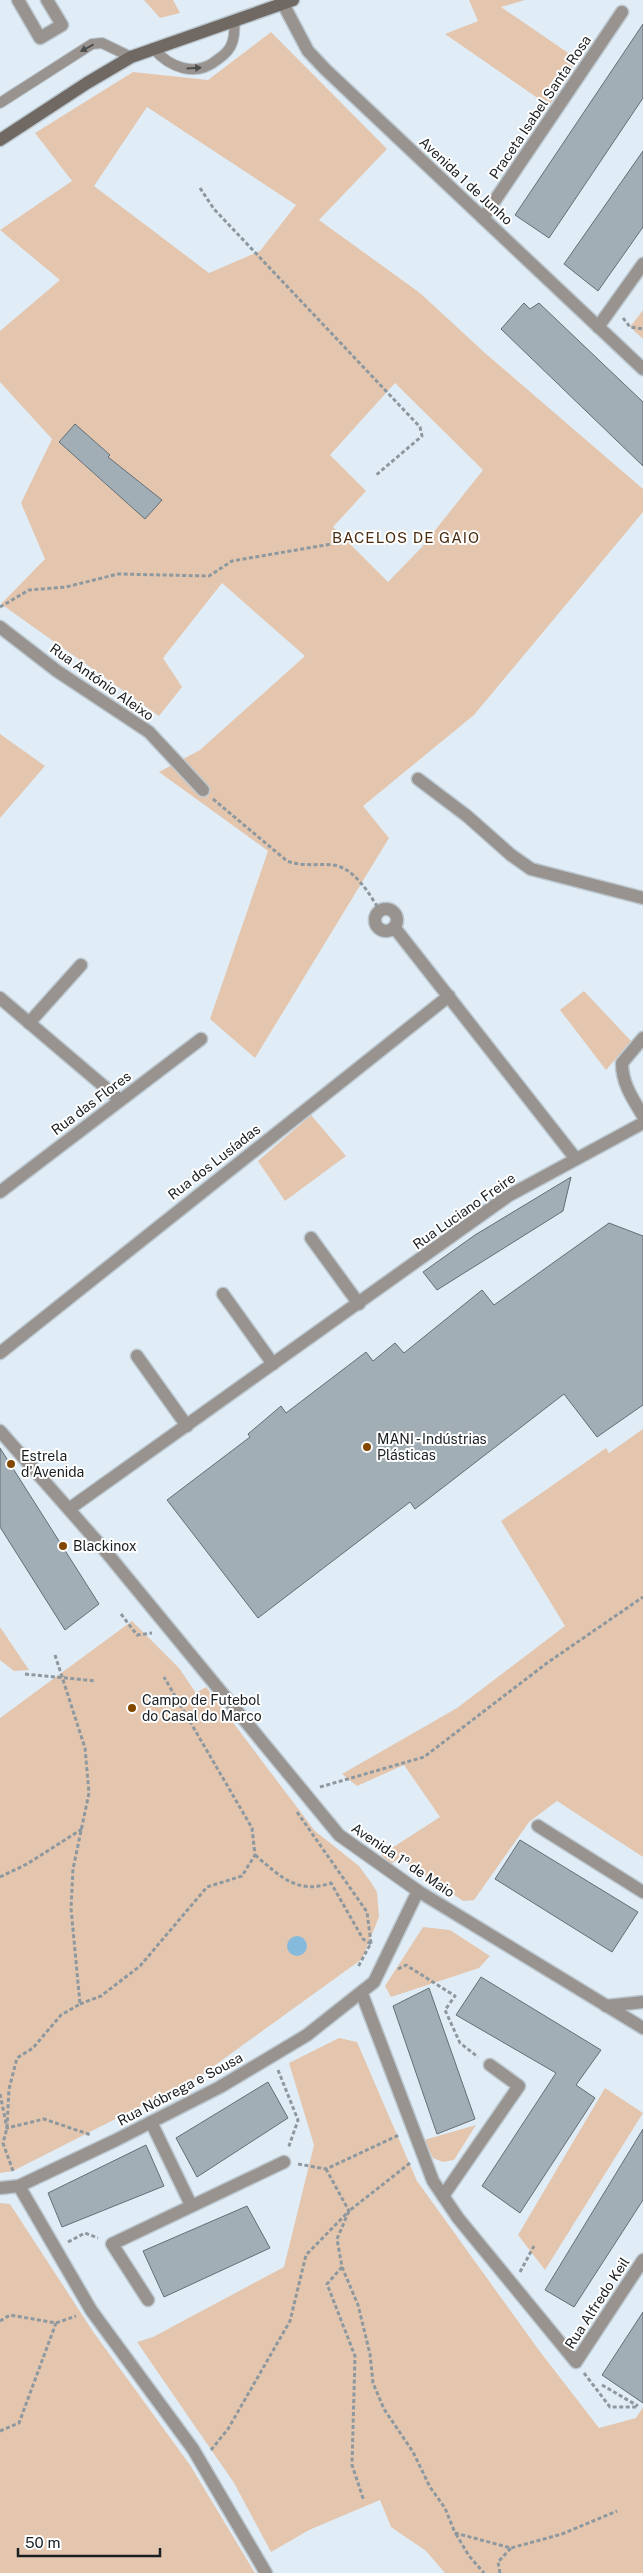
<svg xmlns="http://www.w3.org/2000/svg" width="643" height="2573" viewBox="0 0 643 2573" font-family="'Public Sans',sans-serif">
<rect width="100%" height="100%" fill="#e0edf7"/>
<!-- green -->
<g fill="#e4c6af" fill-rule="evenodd">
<polygon points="144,0 173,0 180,13 160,18"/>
<polygon points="469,0 525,0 501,7 577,59 549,106 445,34 478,21"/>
<path d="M271 32 387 149 319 220 420 293 485 353 643 489V512L474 715 363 806 389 838 255 1058 210 1019 268 851 159 772 200 750 305 656 222 583 163 658 182 687 159 716 1 604 45 559 21 503 52 439 0 382V331L60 280 0 230 72 181 35 133 133 72 208 80ZM147 107 296 205 260 251 209 273 94 186ZM395 383 483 470 421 548 388 582 333 527 366 491 330 455Z"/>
<polygon points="643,310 643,339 630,327"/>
<polygon points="0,734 45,766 0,818"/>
<polygon points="584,991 631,1041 606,1070 560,1010"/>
<polygon points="311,1115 346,1156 285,1201 258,1161"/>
<polygon points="643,1429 643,1857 557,1801 529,1822 474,1900 463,1901 399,1858 391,1864 381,1855 440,1817 404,1765 357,1786 342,1774 457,1708 565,1626 501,1521 606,1448 609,1453"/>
<polygon points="132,1621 179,1668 196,1693 206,1687 315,1831 359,1866 370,1881 377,1892 379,1917 362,1959 200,2076 13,2171 0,2173 0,1718"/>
<polygon points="0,1627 29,1670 14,1671 0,1660"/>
<polygon points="423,1927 450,1930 490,1956 479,1968 391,1997 385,1986"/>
<polygon points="339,2038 357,2042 417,2181 538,2349 599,2428 636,2418 643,2407 643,2573 445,2573 426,2551 391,2527 380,2500 309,2530 271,2552 234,2483 137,2342 153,2337 284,2267 314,2145 289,2063"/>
<polygon points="605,2088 643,2113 545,2270 518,2235"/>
<polygon points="476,2125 454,2160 443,2162 433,2158 424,2140"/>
<polygon points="0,2203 10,2204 94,2333 190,2465 255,2573 0,2573"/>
</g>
<!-- water -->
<circle fill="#86badd" cx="297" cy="1946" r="10"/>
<!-- building -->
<g fill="#a1aeb6" stroke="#636f77">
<polygon points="643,24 643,98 549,238 515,215"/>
<polygon points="643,151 643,227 598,291 564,264"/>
<polygon points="524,303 530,309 539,303 643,402 643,466 501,329"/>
<polygon points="75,424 110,455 108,457 162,500 145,519 59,442"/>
<polygon points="571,1177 563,1211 437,1290 423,1272 475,1235"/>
<polygon points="609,1223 643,1236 643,1405 597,1437 564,1394 415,1509 410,1502 258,1618 167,1500 250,1437 248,1434 281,1406 286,1413 366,1352 373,1361 395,1343 404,1353 482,1290 494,1305"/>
<polygon points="0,1448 99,1604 65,1630 0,1527"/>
<polygon points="520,1840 638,1912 612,1952 495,1879"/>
<polygon points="481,1977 601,2050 576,2085 595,2098 520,2213 482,2186 556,2073 456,2015"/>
<polygon points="429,1988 475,2119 437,2134 393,2006"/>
<polygon points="268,2082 288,2118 197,2177 176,2138"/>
<polygon points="643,2129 643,2200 574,2307 545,2290"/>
<polygon points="146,2145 164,2186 62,2227 48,2193"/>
<polygon points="247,2206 270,2248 164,2297 143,2251"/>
<polygon points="643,2312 643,2403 602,2375"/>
</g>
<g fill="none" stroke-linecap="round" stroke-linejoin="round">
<!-- service casing -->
<g stroke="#bcc8d0" stroke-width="12">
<g id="service">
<path d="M153 48C169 67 195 78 217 60 223 56 230 50 232 43 235 36 234 27 235 20"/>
<polyline points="0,103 92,44 102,43 131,57"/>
</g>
</g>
<!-- minor casing -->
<g stroke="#bcc8d0" stroke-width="15">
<g id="minor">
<polyline points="18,0 40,38 62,25 47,0"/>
<polyline points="281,0 308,51 325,69 643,369"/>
<polyline points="483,218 622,12"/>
<polyline points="598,327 643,264"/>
<polyline points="0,627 57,671 149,732 203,790"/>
<polyline points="418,779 467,816 511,855 531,869 643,898"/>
<circle cx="386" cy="920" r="11"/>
<polyline points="394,927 576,1159"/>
<polyline points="0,998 120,1100"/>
<polyline points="29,1023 81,965"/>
<path d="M643 1038 622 1063C622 1084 633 1099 643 1116"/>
<polyline points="0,1192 201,1039"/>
<polyline points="311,1238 359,1304"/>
<polyline points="223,1294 273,1364"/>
<polyline points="0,1353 449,996"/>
<polyline points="137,1356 187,1426"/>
<polyline points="69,1509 508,1196 643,1123"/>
<polyline points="538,1826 643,1892"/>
<polyline points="362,1994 433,2181 458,2218 576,2362 643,2260"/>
<polyline points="606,2006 643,2002"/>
<polyline points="151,2122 191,2205"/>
<polyline points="19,2186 91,2310 193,2449 266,2573"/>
<polyline points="0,2188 19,2186 116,2140 220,2087 307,2035 374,1982 418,1891"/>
<polyline points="443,2196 519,2086 490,2065"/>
<polyline points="148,2300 112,2244 284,2162"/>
</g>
</g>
<!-- tertiary casing -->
<g stroke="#bcc8d0" stroke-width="15">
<polyline id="tertiary" points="0,1431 102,1547 339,1835 418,1891 643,2028"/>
</g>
<!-- secondary casing -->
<g stroke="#bcc8d0" stroke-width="15">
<polyline id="secondary" points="0,140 87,83 131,57 293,0"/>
</g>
<!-- path -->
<g stroke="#8e989f" stroke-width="3" stroke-dasharray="4 2.5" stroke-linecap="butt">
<polyline points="200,188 214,209 420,427 422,436 375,476"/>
<polyline points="623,318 630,327 643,329"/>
<polyline points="0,607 29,590 66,587 118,574 209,576 232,561 343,542"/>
<path d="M213 799 287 861C306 868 323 862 338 866 357 872 370 895 380 911"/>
<polyline points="121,1614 137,1635 152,1633"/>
<polyline points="25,1674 96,1681"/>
<polyline points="320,1787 424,1757 547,1663 643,1597"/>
<polyline points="297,1812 367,1912 371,1943 358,1967"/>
<path d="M255 1855C280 1876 297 1895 331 1883L363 1939 371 1944"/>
<polyline points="0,1877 27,1864 82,1829"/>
<polyline points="398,1969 406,1965 455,1996 445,2010 460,2043 478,2057"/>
<polyline points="80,2004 101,1996 140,1966 207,1887 242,1876 255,1855 252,1828 164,1677"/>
<polyline points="278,2070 298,2120 288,2149"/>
<polyline points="0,2094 7,2128 44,2119 91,2135"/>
<polyline points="410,2163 349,2211 337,2239 342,2267 358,2305 370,2354 373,2383 384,2409 413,2452 430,2487 445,2508 455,2533 511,2548 562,2534 617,2511"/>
<polyline points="298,2164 326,2169 399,2135"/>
<polyline points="13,2171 3,2143 7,2128 9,2089 17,2058 33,2048 61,2015 80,2004 71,1908 73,1869 89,1793 85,1748 55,1655"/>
<polyline points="68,2242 85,2233 98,2238"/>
<polyline points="342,2267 327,2284 355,2356 352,2465 364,2501"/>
<polyline points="520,2272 534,2246"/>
<polyline points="0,2321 10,2315 56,2323 76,2316"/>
<polyline points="584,2373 610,2407 638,2407"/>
<polyline points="602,2385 638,2406"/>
<polyline points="0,2431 19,2423 56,2323"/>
<polyline points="211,2450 228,2429 290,2321 306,2255 349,2211 326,2169"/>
<polyline points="456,2534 469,2556 484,2573"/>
<polyline points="500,2573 498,2562 511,2548"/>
</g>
<!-- service -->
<use href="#service" stroke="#98938f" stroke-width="10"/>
<!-- minor -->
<use href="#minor" stroke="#98938f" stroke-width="12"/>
<!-- tertiary -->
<use href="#tertiary" stroke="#98938f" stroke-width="12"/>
<!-- secondary -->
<use href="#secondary" stroke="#706963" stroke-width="12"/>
</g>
<!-- one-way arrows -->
<defs><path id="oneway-solid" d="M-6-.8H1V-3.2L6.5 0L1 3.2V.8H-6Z" transform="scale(1.25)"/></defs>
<g fill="#4c4d4d">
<use href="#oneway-solid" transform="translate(87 48) rotate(152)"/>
<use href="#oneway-solid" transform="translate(194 68) rotate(-4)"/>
</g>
<!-- markers -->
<g fill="#834800" stroke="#fff" stroke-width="2">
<circle cx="367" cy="1447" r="5"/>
<circle cx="11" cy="1464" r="5"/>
<circle cx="63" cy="1546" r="5"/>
<circle cx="132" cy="1708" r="5"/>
</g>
<g text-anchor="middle" stroke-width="4" stroke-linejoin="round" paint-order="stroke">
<!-- street labels -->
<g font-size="14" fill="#191e21" stroke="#fff">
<text transform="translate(540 107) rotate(-56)" y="5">Praceta Isabel Santa Rosa</text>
<text transform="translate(466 181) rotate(43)" y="5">Avenida 1 de Junho</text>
<text transform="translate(102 682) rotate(35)" y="5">Rua António Aleixo</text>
<text transform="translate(91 1103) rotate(-37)" y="5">Rua das Flores</text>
<text transform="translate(214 1162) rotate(-38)" y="5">Rua dos Lusíadas</text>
<text transform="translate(464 1211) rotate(-35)" y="5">Rua Luciano Freire</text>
<text transform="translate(403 1860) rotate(34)" y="5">Avenida 1º de Maio</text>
<text transform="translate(180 2089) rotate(-28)" y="5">Rua Nóbrega e Sousa</text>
<text transform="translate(597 2303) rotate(-57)" y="5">Rua Alfredo Keil</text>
</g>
<!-- poi labels -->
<g font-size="14" fill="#191e21" stroke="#fff" text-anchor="start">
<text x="377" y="1444">MANI - Indústrias<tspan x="377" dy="16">Plásticas</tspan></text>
<text x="21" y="1461">Estrela<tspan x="21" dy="16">d'Avenida</tspan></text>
<text x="73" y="1551">Blackinox</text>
<text x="142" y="1705">Campo de Futebol<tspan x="142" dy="16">do Casal do Marco</tspan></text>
</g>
<!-- neighbourhood labels -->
<g font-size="15" letter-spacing="1" fill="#4a2c10" stroke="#fff">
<text x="406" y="543">BACELOS DE GAIO</text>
</g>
</g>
<!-- scale -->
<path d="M18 2548v8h142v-8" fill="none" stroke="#191e21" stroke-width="2.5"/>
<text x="25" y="2548" font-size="15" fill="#191e21" stroke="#ffffff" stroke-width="4" paint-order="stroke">50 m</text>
</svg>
